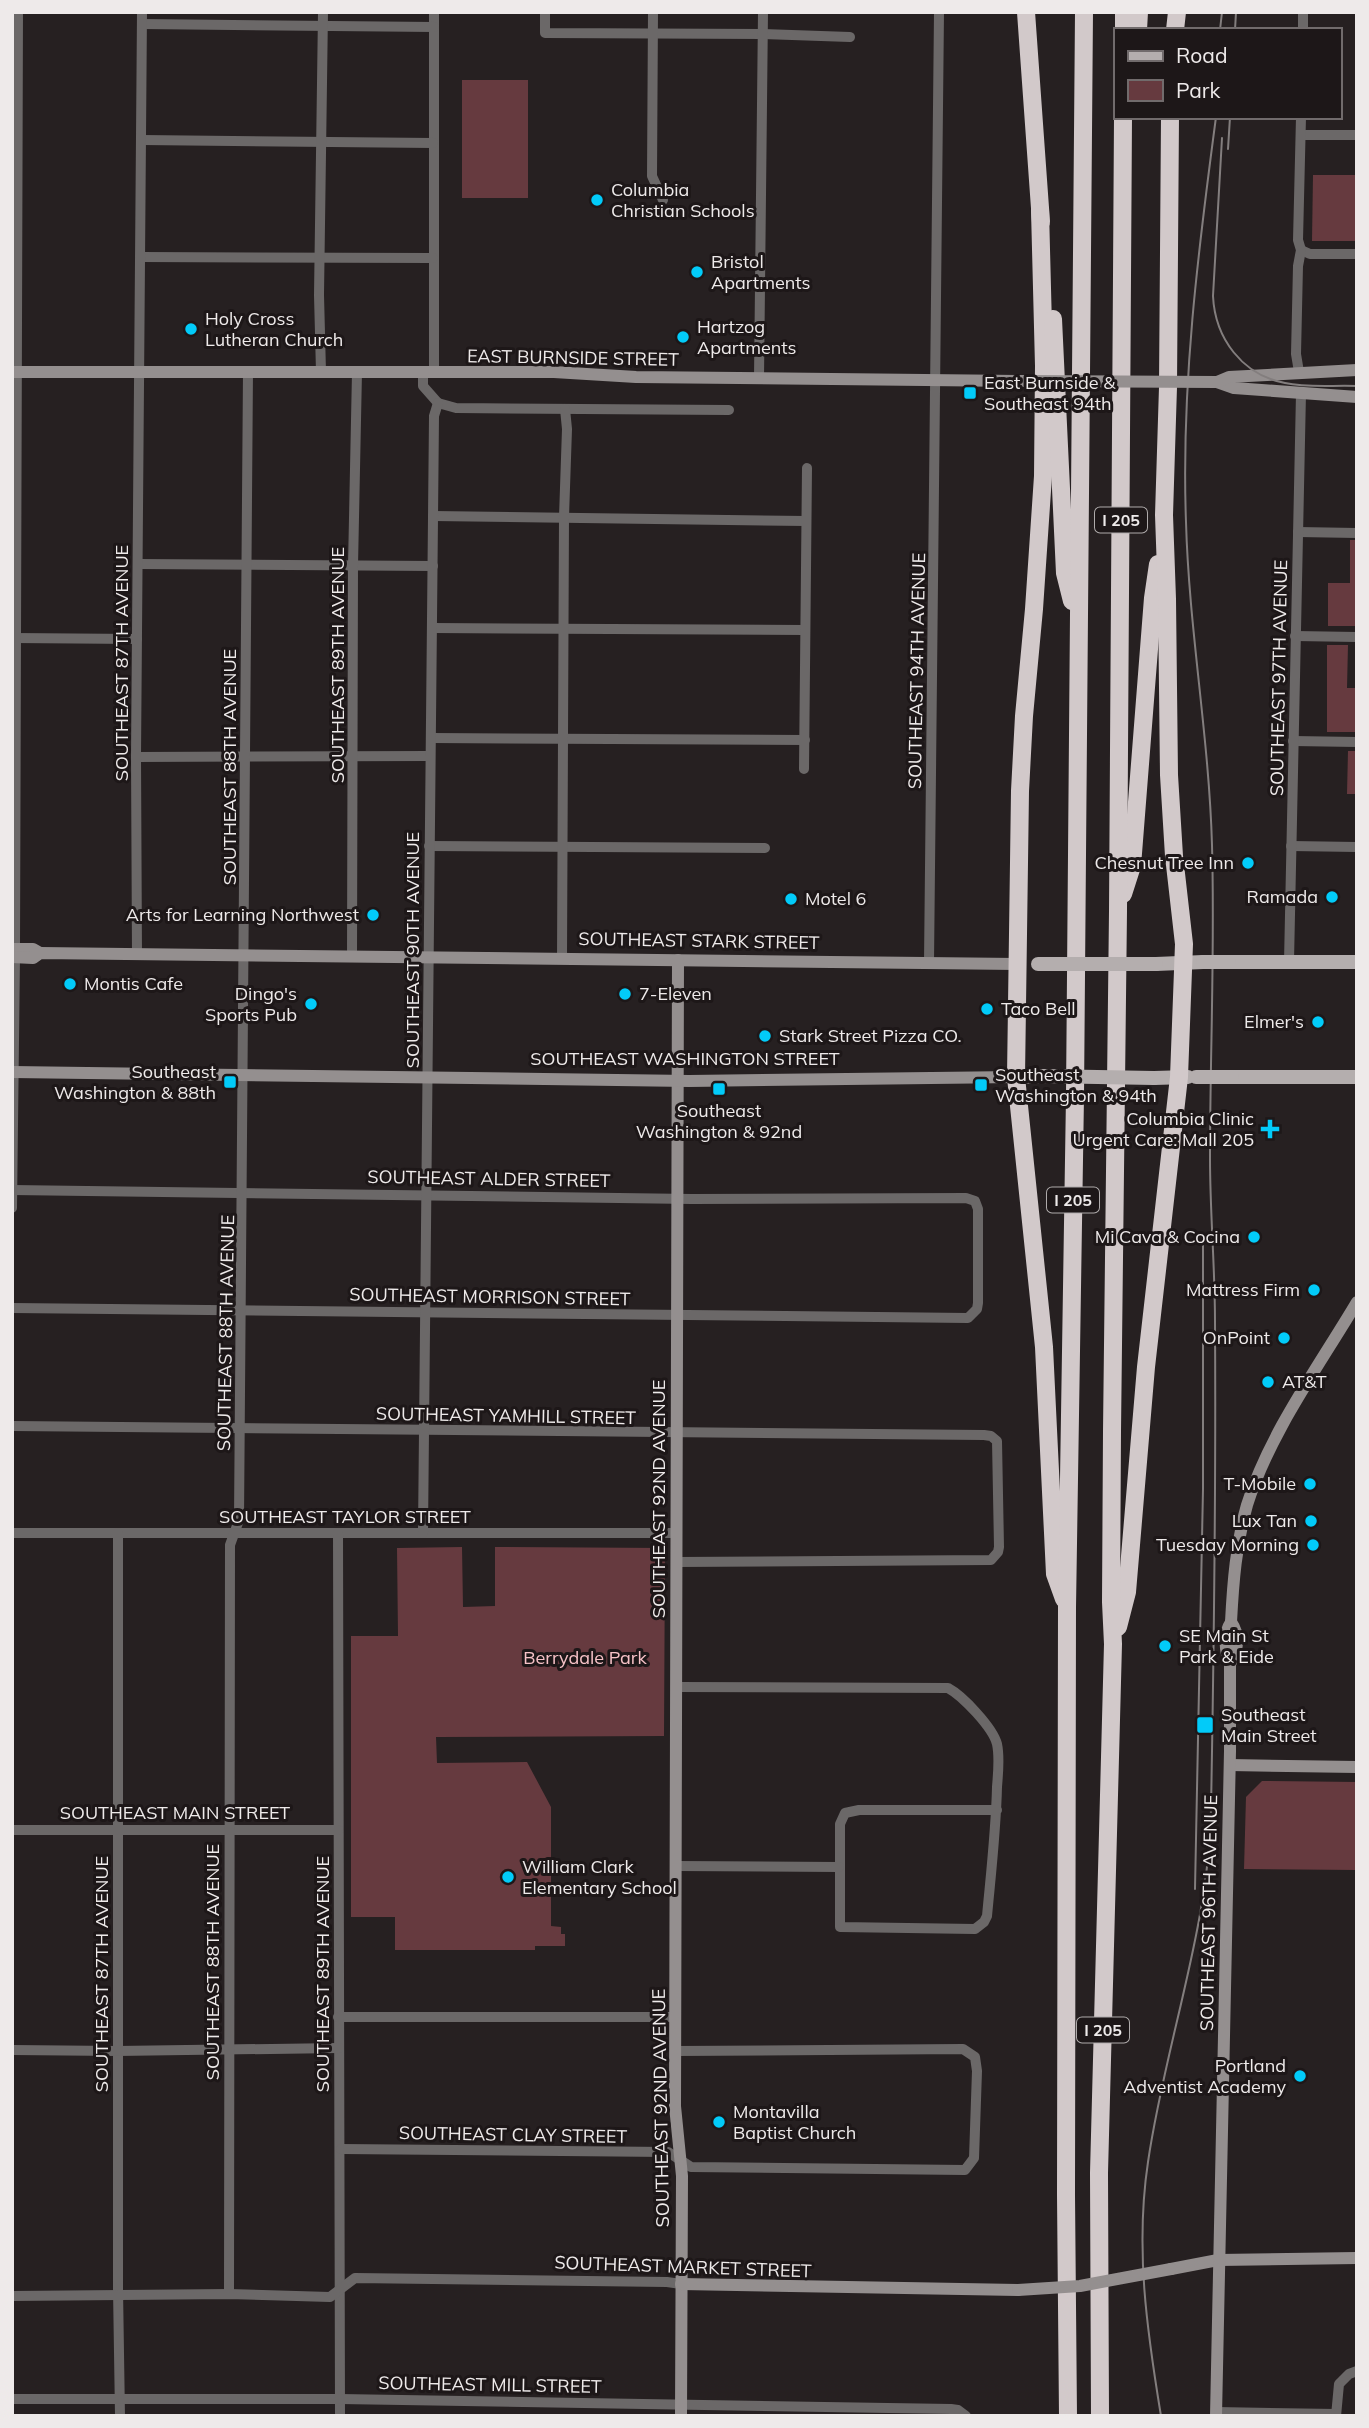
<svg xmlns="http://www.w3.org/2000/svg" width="1369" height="2428" viewBox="0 0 1369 2428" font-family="Mulish,sans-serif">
<rect width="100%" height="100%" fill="#262021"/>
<!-- green -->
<g fill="#663a3f">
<rect x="462" y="80" width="66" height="118"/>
<polygon points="1313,175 1357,175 1357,241 1312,241"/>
<polygon points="1350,540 1357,540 1357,626 1328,626 1328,583 1350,583"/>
<polygon points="1327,645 1348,645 1347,688 1357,688 1357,732 1327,732"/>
<polygon points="1348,751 1357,751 1357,794 1347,794"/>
<polygon points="462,1547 463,1607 495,1606 495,1547 665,1548 664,1736 436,1737 437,1763 527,1762 551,1807 551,1926 561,1927 561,1934 565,1934 565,1946 535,1946 535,1950 395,1950 395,1917 351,1917 351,1636 398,1636 397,1548"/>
<polygon points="1262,1781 1357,1782 1357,1870 1244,1869 1246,1797"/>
</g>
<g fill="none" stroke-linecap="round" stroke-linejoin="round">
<!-- street -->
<g stroke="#6b6868" stroke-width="10">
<polyline points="434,12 434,373"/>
<polyline points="545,12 545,33 763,34 850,37"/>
<polyline points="653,12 652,176 663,200"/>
<polyline points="142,24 434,27"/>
<polyline points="1303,30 1303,12"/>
<polyline points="1301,135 1357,135"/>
<polyline points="142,140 433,143"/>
<polyline points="1301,250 1310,254 1357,254"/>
<polyline points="141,257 433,258"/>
<polyline points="321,372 319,295 323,12"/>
<polyline points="1299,372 1296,354 1298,266 1301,250 1298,240 1301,117"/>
<polyline points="423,373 423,386 438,403"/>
<polyline points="759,378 763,12"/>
<polyline points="438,403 456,408 729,410"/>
<polyline points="433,516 806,521"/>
<polyline points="1298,532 1357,533"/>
<polyline points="138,564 433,566"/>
<polyline points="432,628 805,630"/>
<polyline points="1295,636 1357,637"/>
<polyline points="13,638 137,639"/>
<polyline points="431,738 805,740"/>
<polyline points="1293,741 1357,742"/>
<polyline points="136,757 430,756"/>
<polyline points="804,769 807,468"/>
<polyline points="429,846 765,848"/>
<polyline points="1291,846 1357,847"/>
<polyline points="15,949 18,12"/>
<polyline points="137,955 136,757 142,12"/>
<polyline points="352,957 353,566 357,372"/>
<polyline points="562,959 564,517 567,429 565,409"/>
<polyline points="1289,962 1301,393"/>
<polyline points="929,963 939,12"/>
<polyline points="12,1190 692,1199 966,1198 975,1201 978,1209 978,1303 977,1309 968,1318 12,1308"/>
<polyline points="12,1208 15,957"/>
<polyline points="12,1426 984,1435 991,1436 997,1441 999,1547 998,1552 991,1560 677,1562"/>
<polyline points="12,1533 677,1533"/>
<polyline points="118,1533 118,2289 120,2416"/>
<polyline points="338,1533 340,2416"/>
<polyline points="423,1533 434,416 438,403"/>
<path d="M677 1687 948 1688C963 1696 993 1728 997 1744 1000 1758 998 1773 997 1787 996 1830 991 1873 987 1916L984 1922 975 1929 840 1927V1824L845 1813 859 1810H997"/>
<polyline points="12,1830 338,1830"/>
<polyline points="676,1866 839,1867"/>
<polyline points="338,2017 676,2017"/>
<polyline points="12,2050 117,2051 339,2048"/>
<polyline points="341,2149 668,2152 691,2167 965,2170 974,2158 977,2071 975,2057 963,2049 675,2051"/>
<polyline points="229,2294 230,1545 239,1520 248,371"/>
<polyline points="12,2296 229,2294 330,2297 355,2278 667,2282 681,2284"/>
<polyline points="12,2399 340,2399 951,2409 958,2410 966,2416"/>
<polyline points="1216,2412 1336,2414"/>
<polyline points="1336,2416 1339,2384 1349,2374 1357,2371"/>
</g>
<!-- secondary -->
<g stroke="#948f8f" stroke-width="12">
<polyline points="12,372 554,372 636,377 1023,381"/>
<polyline points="1217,382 1234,388 1357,397"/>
<polyline points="1217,382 1229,377 1357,370"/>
<polyline points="12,949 33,949 40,953"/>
<polyline points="12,957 33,958 40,953 1017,964"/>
<polyline points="678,960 675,2106 682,2176 681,2416"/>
<polyline points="12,1072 689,1081 1016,1077"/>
<path d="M1230 1664C1238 1650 1240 1635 1231 1622"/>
<polyline points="1230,1765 1357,1767"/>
<polyline points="1171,2269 1218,2260 1357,2258"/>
<polyline points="681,2284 1018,2290"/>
<path d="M1216 2416 1230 1751V1664C1225 1651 1223 1634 1231 1622 1233 1583 1236 1544 1247 1505 1269 1434 1319 1366 1357 1302"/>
</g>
<!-- primary -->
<g stroke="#b4aeae" stroke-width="14">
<polyline points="1229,962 1357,962"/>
<polyline points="1156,964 1203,962"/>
<polyline points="1016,1077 1041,1076"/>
<polyline points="1232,1077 1357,1077"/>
<polyline points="1154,1078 1188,1077"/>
</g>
<!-- highway -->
<g stroke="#d2c9ca" stroke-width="18">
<polyline points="1026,12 1041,222"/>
<polyline points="1124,30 1124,12"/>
<polyline points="1138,30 1139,12"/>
<polyline points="1175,30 1177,12"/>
<polyline points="1040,210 1044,366 1043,476 1034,609 1024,716 1020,791 1016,1077 1044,1347 1055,1574 1064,1599"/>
<polyline points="1053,319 1065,573 1072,601"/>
<polyline points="1123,894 1132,866 1153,598 1158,564"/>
<polyline points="1118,1627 1127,1592 1146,1367 1179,1077 1184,944 1174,856 1169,775 1167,599 1164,515 1168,387 1170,117"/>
<polyline points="1068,2416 1066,2195 1067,1607 1075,1096 1084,12"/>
<polyline points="1100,2416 1099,2173 1113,1644 1111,1602 1112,1432 1118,911 1123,117"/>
</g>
<!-- tram -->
<g stroke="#837e7e" stroke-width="2">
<polyline points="1220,30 1222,12"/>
<polyline points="1235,30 1236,12"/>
<path d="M1222 138 1213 296C1215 338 1242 375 1285 383 1308 388 1333 385 1357 386"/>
<polyline points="1228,149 1230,117"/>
<polyline points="1195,1889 1203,1489 1203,1238"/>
<path d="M1161 2416C1147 2331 1135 2248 1148 2162 1165 2044 1209 1929 1211 1809 1214 1646 1216 1484 1215 1321 1215 1267 1210 1213 1210 1159 1210 1054 1215 950 1212 845 1209 737 1189 630 1186 522 1181 386 1198 252 1216 117"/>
</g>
<!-- secondary-bridge -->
<g stroke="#948f8f" stroke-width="12">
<polyline points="1023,381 1217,382"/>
<polyline points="1018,2290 1080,2286 1171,2269"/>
</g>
<!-- primary-bridge -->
<g stroke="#b4aeae" stroke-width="14">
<polyline points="1203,962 1229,962"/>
<polyline points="1038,964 1156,964"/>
<polyline points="1041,1076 1154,1078"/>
<polyline points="1196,1077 1232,1077"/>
</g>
</g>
<!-- markers -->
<g fill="#02cbf9" stroke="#1d1718" stroke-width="2.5">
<circle cx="597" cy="200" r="7"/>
<circle cx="697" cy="272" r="7"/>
<circle cx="191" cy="329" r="7"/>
<circle cx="683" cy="337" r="7"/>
<rect x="963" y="386" width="14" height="14" rx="3.5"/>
<circle cx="1248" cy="863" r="7"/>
<circle cx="1332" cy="897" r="7"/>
<circle cx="791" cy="899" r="7"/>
<circle cx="373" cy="915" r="7"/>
<circle cx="70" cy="984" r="7"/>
<circle cx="625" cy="994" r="7"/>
<circle cx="311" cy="1004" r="7"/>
<circle cx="987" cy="1009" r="7"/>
<circle cx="1318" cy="1022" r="7"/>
<circle cx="765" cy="1036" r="7"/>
<rect x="223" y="1075" width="14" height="14" rx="3.5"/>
<rect x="974" y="1078" width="14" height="14" rx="3.5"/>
<rect x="712" y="1082" width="14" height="14" rx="3.5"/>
<path d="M1266.5 1118.5h7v7h7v7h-7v7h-7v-7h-7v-7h7z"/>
<circle cx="1254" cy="1237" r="7"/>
<circle cx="1314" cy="1290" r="7"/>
<circle cx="1284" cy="1338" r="7"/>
<circle cx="1268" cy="1382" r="7"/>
<circle cx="1310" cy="1484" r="7"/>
<circle cx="1311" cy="1521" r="7"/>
<circle cx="1313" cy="1545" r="7"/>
<circle cx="1165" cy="1646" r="7"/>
<rect x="1196" y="1716" width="18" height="18" rx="3.5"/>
<circle cx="508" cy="1877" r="7"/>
<circle cx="1300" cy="2076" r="7"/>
<circle cx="719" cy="2122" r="7"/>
</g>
<g text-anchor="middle" stroke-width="6" stroke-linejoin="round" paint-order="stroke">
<!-- shield labels -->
<g fill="#1d1718" stroke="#afabab" stroke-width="2">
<rect x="1095" y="507.5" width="52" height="25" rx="5"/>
<rect x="1047" y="1187.5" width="52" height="25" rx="5"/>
<rect x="1077" y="2017.5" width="52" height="25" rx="5"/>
</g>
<g font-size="16" font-weight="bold" fill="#eeeaea">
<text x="1121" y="526">I 205</text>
<text x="1073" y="1206">I 205</text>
<text x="1103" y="2036">I 205</text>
</g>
<!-- poi labels -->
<g font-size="18" fill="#eeeaea" stroke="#1d1718" text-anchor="start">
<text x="611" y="196">Columbia<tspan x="611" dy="21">Christian Schools</tspan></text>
<text x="711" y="268">Bristol<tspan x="711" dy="21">Apartments</tspan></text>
<text x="205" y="325">Holy Cross<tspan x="205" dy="21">Lutheran Church</tspan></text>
<text x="697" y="333">Hartzog<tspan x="697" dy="21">Apartments</tspan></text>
<text x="984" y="389">East Burnside &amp;<tspan x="984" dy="21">Southeast 94th</tspan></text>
<text x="1234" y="869" text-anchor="end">Chesnut Tree Inn</text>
<text x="1318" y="903" text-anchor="end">Ramada</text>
<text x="805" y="905">Motel 6</text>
<text x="359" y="921" text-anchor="end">Arts for Learning Northwest</text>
<text x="84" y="990">Montis Cafe</text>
<text x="297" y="1000" text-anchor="end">Dingo's<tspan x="297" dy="21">Sports Pub</tspan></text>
<text x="639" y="1000">7-Eleven</text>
<text x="1001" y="1015">Taco Bell</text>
<text x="1304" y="1028" text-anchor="end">Elmer's</text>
<text x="779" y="1042">Stark Street Pizza CO.</text>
<text x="216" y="1078" text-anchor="end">Southeast<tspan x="216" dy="21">Washington &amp; 88th</tspan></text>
<text x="995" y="1081">Southeast<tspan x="995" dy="21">Washington &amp; 94th</tspan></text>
<text x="719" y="1117" text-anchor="middle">Southeast<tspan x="719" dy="21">Washington &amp; 92nd</tspan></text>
<text x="1254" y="1125" text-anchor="end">Columbia Clinic<tspan x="1254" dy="21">Urgent Care: Mall 205</tspan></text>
<text x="1240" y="1243" text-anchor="end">Mi Cava &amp; Cocina</text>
<text x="1300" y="1296" text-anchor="end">Mattress Firm</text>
<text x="1270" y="1344" text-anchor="end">OnPoint</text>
<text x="1282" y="1388">AT&amp;T</text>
<text x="1296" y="1490" text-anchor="end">T-Mobile</text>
<text x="1297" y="1527" text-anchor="end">Lux Tan</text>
<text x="1299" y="1551" text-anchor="end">Tuesday Morning</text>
<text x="1179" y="1642">SE Main St<tspan x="1179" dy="21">Park &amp; Eide</tspan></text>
<text x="1221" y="1721">Southeast<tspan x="1221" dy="21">Main Street</tspan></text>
<text x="522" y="1873">William Clark<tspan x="522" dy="21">Elementary School</tspan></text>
<text x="1286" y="2072" text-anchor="end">Portland<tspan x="1286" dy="21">Adventist Academy</tspan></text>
<text x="733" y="2118">Montavilla<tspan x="733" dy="21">Baptist Church</tspan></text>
</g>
<!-- street labels -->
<g font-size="18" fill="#eeeaea" stroke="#1d1718">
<text transform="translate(573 358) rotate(1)" y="6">EAST BURNSIDE STREET</text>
<text transform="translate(122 663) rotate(-90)" y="6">SOUTHEAST 87TH AVENUE</text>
<text transform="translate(338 665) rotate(-90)" y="6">SOUTHEAST 89TH AVENUE</text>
<text transform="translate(917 671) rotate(-89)" y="6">SOUTHEAST 94TH AVENUE</text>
<text transform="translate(1279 678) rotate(-89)" y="6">SOUTHEAST 97TH AVENUE</text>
<text transform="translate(230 767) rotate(-90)" y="6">SOUTHEAST 88TH AVENUE</text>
<text transform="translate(699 941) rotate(1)" y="6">SOUTHEAST STARK STREET</text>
<text transform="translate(413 950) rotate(-90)" y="6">SOUTHEAST 90TH AVENUE</text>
<text x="685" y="1065">SOUTHEAST WASHINGTON STREET</text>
<text transform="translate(489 1179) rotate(1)" y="6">SOUTHEAST ALDER STREET</text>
<text transform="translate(490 1297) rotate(1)" y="6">SOUTHEAST MORRISON STREET</text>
<text transform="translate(226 1333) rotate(-89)" y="6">SOUTHEAST 88TH AVENUE</text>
<text transform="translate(506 1416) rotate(1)" y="6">SOUTHEAST YAMHILL STREET</text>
<text transform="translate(659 1499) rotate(-90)" y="6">SOUTHEAST 92ND AVENUE</text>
<text x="345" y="1523">SOUTHEAST TAYLOR STREET</text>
<text x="175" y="1819">SOUTHEAST MAIN STREET</text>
<text transform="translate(1209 1913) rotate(-89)" y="6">SOUTHEAST 96TH AVENUE</text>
<text transform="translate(213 1962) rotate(-90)" y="6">SOUTHEAST 88TH AVENUE</text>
<text transform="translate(102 1974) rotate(-90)" y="6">SOUTHEAST 87TH AVENUE</text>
<text transform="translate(323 1974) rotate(-90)" y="6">SOUTHEAST 89TH AVENUE</text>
<text transform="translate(661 2108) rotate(-91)" y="6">SOUTHEAST 92ND AVENUE</text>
<text transform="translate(513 2135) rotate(1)" y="6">SOUTHEAST CLAY STREET</text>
<text transform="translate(683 2267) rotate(2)" y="6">SOUTHEAST MARKET STREET</text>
<text transform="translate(490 2385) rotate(1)" y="6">SOUTHEAST MILL STREET</text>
</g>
<!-- park labels -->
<g font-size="18" fill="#f7c2c7" stroke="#1d1718">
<text x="585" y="1664">Berrydale Park</text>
</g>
</g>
<!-- border -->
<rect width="1369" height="2428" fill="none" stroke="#eeeaea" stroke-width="28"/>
<!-- legend -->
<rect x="1114" y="28" width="228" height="91" fill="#1d1718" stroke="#716b6c" stroke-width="2"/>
<rect x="1128" y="51" width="35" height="10" fill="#b4aeae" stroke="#716b6c" stroke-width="2"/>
<text x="1176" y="63" font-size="21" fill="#eeeaea">Road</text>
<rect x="1128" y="80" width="35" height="21" fill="#663a3f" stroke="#716b6c" stroke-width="2"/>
<text x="1176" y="98" font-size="21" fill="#eeeaea">Park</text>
</svg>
